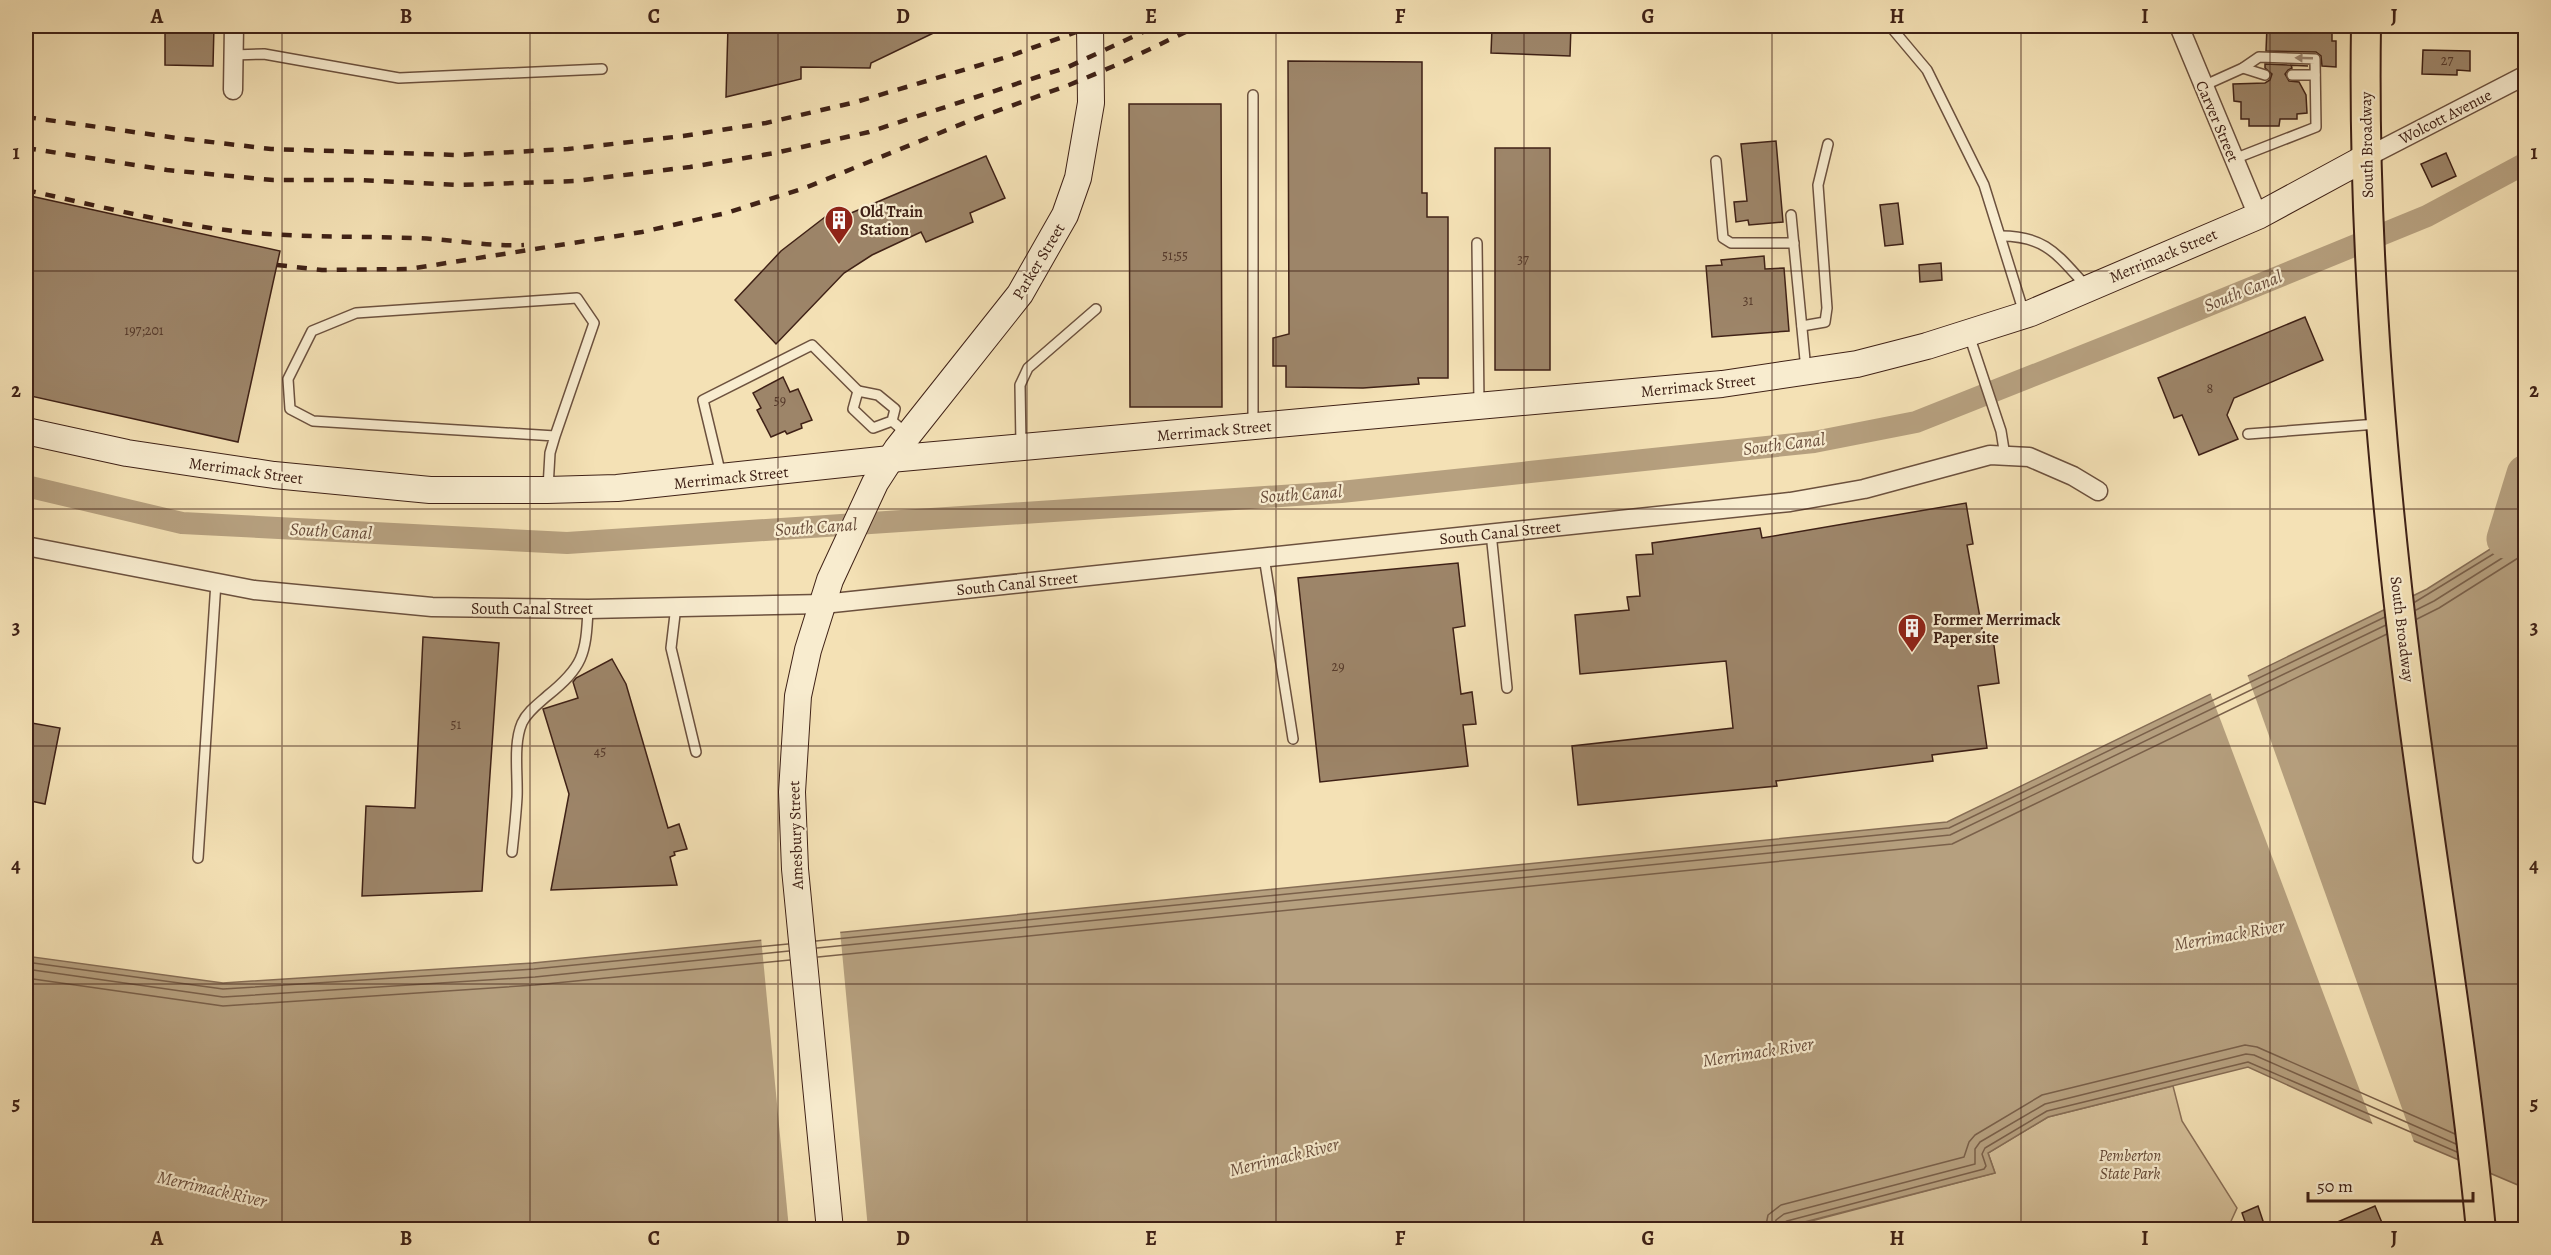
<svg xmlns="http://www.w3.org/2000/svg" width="2551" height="1255" viewBox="0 0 2551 1255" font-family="Alegreya,serif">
<rect width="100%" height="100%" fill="#f4e1b5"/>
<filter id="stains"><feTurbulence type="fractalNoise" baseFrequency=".00333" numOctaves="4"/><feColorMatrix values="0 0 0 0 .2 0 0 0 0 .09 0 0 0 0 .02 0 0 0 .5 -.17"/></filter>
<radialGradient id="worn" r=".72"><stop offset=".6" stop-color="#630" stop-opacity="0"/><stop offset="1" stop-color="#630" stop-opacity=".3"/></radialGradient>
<!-- green -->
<polygon fill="#d5c09a" stroke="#8a7058" stroke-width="1.5" points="2173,1086 2182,1121 2237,1208 2227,1230 1777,1230 1995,1173 1988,1153 2048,1117"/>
<!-- water -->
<polygon fill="#b6a07f" stroke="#866d55" stroke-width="1.5" points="2525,527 2525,1188 2360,1118 2248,1067 2048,1117 1988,1153 1995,1173 1777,1229 26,1230 26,956 223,983 533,963 1947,822 2427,589"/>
<!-- pier -->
<g fill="#f4e1b5">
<polygon points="2247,674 2415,1145 2374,1128 2210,692"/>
<polygon points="840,930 868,1229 789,1229 761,937"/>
</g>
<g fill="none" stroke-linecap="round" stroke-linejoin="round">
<!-- shore -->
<g stroke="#7a604a" stroke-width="1.5">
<polyline points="2415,602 2526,534"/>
<polyline points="2416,610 2434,601 2526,543"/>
<polyline points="2417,619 2439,608 2526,553"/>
<polyline points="816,941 1949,828 2385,617"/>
<polyline points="817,948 1950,835 2386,625"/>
<polyline points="818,957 1952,844 2387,634"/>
<polyline points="26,962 223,989 534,969 788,944"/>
<polyline points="26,969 223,997 535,977 789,951"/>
<polyline points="26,978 223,1006 535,985 790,960"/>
<polyline points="1765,1230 1768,1215 1781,1205 1964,1157 1969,1142 1975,1135 2042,1095 2245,1045 2257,1047 2455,1134"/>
<polyline points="1774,1230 1776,1220 1784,1214 1975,1164 1975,1149 1980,1142 2045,1104 2246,1054 2254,1055 2456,1144"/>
<polyline points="1781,1230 1782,1224 1787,1221 1984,1169 1986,1166 1982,1154 1985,1148 2047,1111 2248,1062 2457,1152"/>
</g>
<!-- canal -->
<polyline stroke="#b6a07f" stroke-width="22" points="26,486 182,523 567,543 1341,492 1814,442 1916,422 2148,330 2427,216 2526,163"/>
<!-- river -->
<polyline stroke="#b6a07f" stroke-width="39" points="2506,539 2526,474"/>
</g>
<!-- building -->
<g fill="#9d8569" stroke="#3f2116" stroke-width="1.5">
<polygon points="165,26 214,26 213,66 165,65"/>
<polygon points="728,26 948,26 871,63 870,68 801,67 801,79 726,97"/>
<polygon points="1496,26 1571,26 1570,56 1491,53 1492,28 1496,28"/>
<polygon points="2267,26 2332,26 2332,41 2336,41 2336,67 2322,66 2321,56 2316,52 2266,51"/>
<polygon points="2423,50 2470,51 2470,71 2457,70 2457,75 2422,74"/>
<polygon points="1288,61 1422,62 1422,193 1427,193 1427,217 1448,217 1448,378 1418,378 1419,384 1363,388 1286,387 1286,366 1273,366 1273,338 1289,334"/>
<polygon points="2265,64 2308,66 2291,65 2292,68 2288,70 2285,74 2289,81 2299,82 2306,95 2307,113 2297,114 2297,119 2280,119 2279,126 2249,126 2249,119 2241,119 2241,102 2234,101 2233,84 2265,83 2270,80 2272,74 2265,68"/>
<polygon points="1129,104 1221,104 1222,407 1130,407"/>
<polygon points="1776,141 1783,222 1749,225 1748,220 1736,222 1734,202 1747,201 1741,144"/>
<rect x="1495" y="148" width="55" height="222"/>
<polygon points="2446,153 2456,176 2432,187 2421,164"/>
<polygon points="986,156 1005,198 970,213 973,222 926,242 921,232 872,255 844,273 776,344 735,300 781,251 838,207 844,216"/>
<polygon points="26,195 280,251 238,442 26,395"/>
<polygon points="1898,203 1903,244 1885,246 1880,205"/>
<polygon points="1764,256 1765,269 1784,268 1789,331 1712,337 1706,266 1722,265 1721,260"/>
<polygon points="1941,263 1942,280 1920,282 1919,265"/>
<polygon points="2305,317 2323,360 2234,398 2227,415 2238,439 2199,455 2182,415 2174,418 2158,378"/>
<polygon points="783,377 790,392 798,389 812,420 801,424 802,428 787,434 785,431 771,437 757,410 761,408 753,393"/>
<polygon points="1966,503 1973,544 1967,545 1984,640 1993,638 1999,683 1978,686 1987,748 1932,755 1933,761 1776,781 1777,786 1578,805 1572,746 1733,728 1726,661 1580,674 1575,615 1629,610 1627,597 1640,596 1636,555 1653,554 1652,543 1760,528 1762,538"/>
<polygon points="1458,563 1465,626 1453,628 1461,694 1472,692 1476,724 1463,725 1468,766 1320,782 1298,578"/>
<polygon points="423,637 499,643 482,891 362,896 366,806 415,808"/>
<polygon points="612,659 626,684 668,828 679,824 687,849 674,852 675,855 670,857 677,885 551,890 569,794 543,709 578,698 573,682 576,678"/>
<polygon points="26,722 60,728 45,804 26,800"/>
<polygon points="2258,1206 2266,1230 2248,1230 2242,1213"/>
<polygon points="2375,1206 2385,1230 2321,1230 2321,1229"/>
</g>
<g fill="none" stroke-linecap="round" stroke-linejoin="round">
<!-- lane casing -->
<g stroke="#6c513e" stroke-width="12">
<g id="lane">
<polyline points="1890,26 1927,70 1984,185 2024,313"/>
<polyline points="233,55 264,54 399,78 602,69"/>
<polyline points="2243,68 2265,75"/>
<polyline points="2292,75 2315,75"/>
<polyline points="2203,86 2243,68 2259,57 2315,59 2316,127 2234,159"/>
<polyline points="1716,161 1723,238 1731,243 1794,243"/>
<polyline points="1791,215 1806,370"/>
<path d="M2001 236C2047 236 2058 256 2087 287"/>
<polyline points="1477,243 1479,403"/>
<polyline points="1802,326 1825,322 1827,308 1818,185 1828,144"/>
<polyline points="1969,335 2001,431 2005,456"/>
<polyline points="892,421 895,409 878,395 858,391 853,409 873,428 892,421 906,433"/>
<polyline points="1253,424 1253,95"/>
<polyline points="2248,434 2377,424"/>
<polyline points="1021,445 1020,385 1028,368 1096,309"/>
<polyline points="721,475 703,400 812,345 858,391"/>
<polyline points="548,488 550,453 555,436 594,323 577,298 356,313 312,331 288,379 290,409 313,421 555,436"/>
<polyline points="1491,533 1507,688"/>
<polyline points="1264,557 1293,739"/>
<polyline points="676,606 671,648 696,752"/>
<path d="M512 852C514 834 516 815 517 797 518 774 513 744 522 723 527 712 538 704 547 696 583 667 586 655 588 609"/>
<polyline points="198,858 216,582"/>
</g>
</g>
<!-- street casing -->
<g stroke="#6c513e" stroke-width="21">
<g id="street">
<polyline points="2179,26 2258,216"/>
<polyline points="233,90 234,26"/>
<polyline points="2365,158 2526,75"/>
<polyline points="26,546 254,590 432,607 588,609 823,604 1790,502 1864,489 1990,455 2029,457 2073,476 2098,491"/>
</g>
</g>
<!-- secondary casing -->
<g stroke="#3f2116" stroke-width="28">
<g id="secondary">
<polyline points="26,431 127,453 274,475 430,490 547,490 617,488 890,459 1722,384 1857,364 1927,346 2031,313 2258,216 2365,158"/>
<polyline points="830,1230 795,869 792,792 798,696 808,650 830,580 875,483 897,449 1020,294 1065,215 1078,178 1091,103 1090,26"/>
</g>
</g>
<!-- primary casing -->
<g stroke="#3f2116" stroke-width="32">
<path id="primary" d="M2366 26C2363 210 2376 395 2396 578 2419 796 2460 1012 2481 1230"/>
</g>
<!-- lane -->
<use href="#lane" stroke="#f8eccf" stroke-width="9"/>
<!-- street -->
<use href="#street" stroke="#f8eccf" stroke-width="18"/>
<!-- secondary -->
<use href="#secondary" stroke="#f8eccf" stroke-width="26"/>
<!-- primary -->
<use href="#primary" stroke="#f4e1b5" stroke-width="28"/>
<!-- rail -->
<g stroke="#3f2116" stroke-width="4.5" stroke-dasharray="10 10" stroke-linecap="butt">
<polyline points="26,117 177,138 271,149 457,155 568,149 683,136 766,123 856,102 1007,57 1093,26"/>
<polyline points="26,148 167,170 273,180 359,180 459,185 575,181 690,167 775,153 869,132 1068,67 1156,26"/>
<path d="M26 190C89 204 153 220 218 229 283 238 349 236 414 238 451 239 487 247 524 245"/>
<polyline points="277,265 322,270 409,269 642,232 726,213 805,188 969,121 1069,85 1121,63 1198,26"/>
</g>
</g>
<!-- one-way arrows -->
<defs><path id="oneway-solid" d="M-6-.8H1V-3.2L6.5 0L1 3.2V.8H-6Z" transform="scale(1.5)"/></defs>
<use fill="#9c8672" href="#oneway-solid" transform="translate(2304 58) rotate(-178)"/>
<!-- grid -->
<path fill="none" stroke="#3f2116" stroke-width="1.5" stroke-opacity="0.55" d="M282 26V1230M530 26V1230M778 26V1230M1027 26V1230M1276 26V1230M1524 26V1230M1772 26V1230M2021 26V1230M2270 26V1230M26 271H2526M26 509H2526M26 746H2526M26 984H2526"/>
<!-- icons -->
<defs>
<g id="building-pin" transform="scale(1.5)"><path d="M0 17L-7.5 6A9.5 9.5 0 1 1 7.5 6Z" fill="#8f2418" stroke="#f8eccf"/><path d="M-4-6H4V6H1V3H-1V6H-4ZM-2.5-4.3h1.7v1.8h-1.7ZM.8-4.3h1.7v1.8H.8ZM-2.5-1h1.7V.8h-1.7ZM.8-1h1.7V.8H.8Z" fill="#fff"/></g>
</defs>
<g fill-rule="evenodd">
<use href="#building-pin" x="839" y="220"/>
<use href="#building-pin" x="1912" y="628"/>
</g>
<g text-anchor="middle" stroke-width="4.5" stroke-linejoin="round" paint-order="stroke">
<!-- number labels -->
<g font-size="14" fill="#563a2b">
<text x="2447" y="65">27</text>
<text x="1175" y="260">51;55</text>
<text x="1523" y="264">37</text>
<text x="1748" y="305">31</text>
<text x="144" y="335">197;201</text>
<text x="2210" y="393">8</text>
<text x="780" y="405">59</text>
<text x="1338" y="671">29</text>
<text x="456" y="729">51</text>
<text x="600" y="756">45</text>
</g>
<!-- street labels -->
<g font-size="16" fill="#3f2116" stroke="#f8eccf">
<text transform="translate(2445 116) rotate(-27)" y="6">Wolcott Avenue</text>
<text transform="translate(2218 121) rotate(67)" y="6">Carver Street</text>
<text transform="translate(2366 145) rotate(-91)" y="6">South Broadway</text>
<text transform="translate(2163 255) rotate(-23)" y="6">Merrimack Street</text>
<text transform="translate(1038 261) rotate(-59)" y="6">Parker Street</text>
<text transform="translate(1698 385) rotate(-6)" y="6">Merrimack Street</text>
<text transform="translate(1214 430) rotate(-5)" y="6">Merrimack Street</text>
<text transform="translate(246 470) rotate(8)" y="6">Merrimack Street</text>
<text transform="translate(731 477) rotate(-6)" y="6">Merrimack Street</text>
<text transform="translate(1500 532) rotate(-6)" y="6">South Canal Street</text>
<text transform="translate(1017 583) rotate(-6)" y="6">South Canal Street</text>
<text x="532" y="614">South Canal Street</text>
<text transform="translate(2403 629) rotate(83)" y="6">South Broadway</text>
<text transform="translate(795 835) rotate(-92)" y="6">Amesbury Street</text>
</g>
<!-- poi labels -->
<g font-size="16" font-weight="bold" fill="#3f2116" stroke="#f8eccf" text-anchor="start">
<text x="860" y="217">Old Train<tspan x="860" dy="18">Station</tspan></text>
<text x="1933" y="625">Former Merrimack<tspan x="1933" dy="18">Paper site</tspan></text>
</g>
<!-- park labels -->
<g font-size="16" font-style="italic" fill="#644937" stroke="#f8eccf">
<text x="2130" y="1161">Pemberton<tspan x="2130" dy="18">State Park</tspan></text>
</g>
<!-- water labels -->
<g font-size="18" font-style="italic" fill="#694d3b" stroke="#f8eccf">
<text transform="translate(2243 291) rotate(-22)" y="6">South Canal</text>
<text transform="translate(1784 444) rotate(-7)" y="6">South Canal</text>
<text transform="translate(1301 494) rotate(-4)" y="6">South Canal</text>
<text transform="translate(816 527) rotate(-4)" y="6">South Canal</text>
<text transform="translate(331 531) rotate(3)" y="6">South Canal</text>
<text transform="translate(2229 935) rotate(-10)" y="6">Merrimack River</text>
<text transform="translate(1758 1052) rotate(-9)" y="6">Merrimack River</text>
<text transform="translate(1284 1157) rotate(-14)" y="6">Merrimack River</text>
<text transform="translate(212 1189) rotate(13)" y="6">Merrimack River</text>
</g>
</g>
<!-- margin -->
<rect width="2551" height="1255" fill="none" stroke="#f4e1b5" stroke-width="66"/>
<!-- scale -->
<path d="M2308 1192v9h165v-9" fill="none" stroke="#3f2116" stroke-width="3"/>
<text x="2317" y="1192" font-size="18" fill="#3f2116" stroke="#f8eccf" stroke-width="4.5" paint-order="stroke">50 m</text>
<rect x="33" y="33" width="2485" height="1189" fill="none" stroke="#3f2116" stroke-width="2"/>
<g font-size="20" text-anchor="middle" font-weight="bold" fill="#3f2116">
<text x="157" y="23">A</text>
<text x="406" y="23">B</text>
<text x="654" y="23">C</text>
<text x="903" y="23">D</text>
<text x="1151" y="23">E</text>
<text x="1400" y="23">F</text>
<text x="1648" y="23">G</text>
<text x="1897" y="23">H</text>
<text x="2145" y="23">I</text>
<text x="2394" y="23">J</text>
<text x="16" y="159">1</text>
<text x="2534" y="159">1</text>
<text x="16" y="397">2</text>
<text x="2534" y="397">2</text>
<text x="16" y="634">3</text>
<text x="2534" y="634">3</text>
<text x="16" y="872">4</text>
<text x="2534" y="872">4</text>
<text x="16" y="1110">5</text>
<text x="2534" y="1110">5</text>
<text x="157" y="1245">A</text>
<text x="406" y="1245">B</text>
<text x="654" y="1245">C</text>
<text x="903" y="1245">D</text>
<text x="1151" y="1245">E</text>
<text x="1400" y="1245">F</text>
<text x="1648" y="1245">G</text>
<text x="1897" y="1245">H</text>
<text x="2145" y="1245">I</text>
<text x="2394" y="1245">J</text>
</g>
<rect width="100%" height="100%" filter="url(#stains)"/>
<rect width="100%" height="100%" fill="url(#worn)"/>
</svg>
